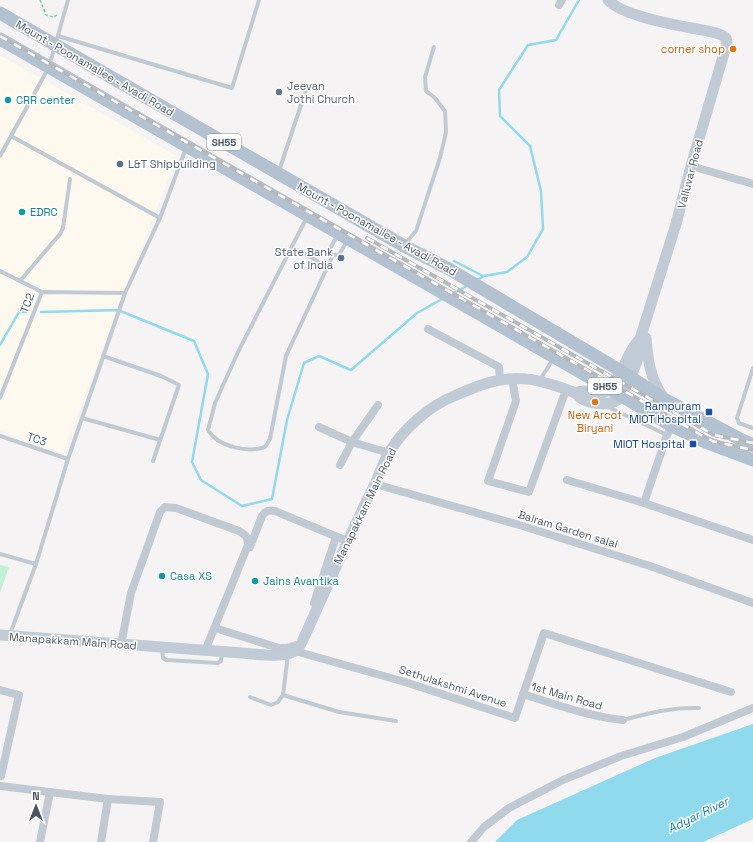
<svg xmlns="http://www.w3.org/2000/svg" width="753" height="842" viewBox="0 0 753 842" font-family="'Space Grotesk',sans-serif">
<rect width="100%" height="100%" fill="#f5f3f3"/>
<!-- commercial -->
<polygon fill="#fdf9ef" points="0,55 177,156 63,453 0,431"/>
<!-- green -->
<polygon fill="#c3f1d5" points="0,565 9,567 0,593"/>
<!-- water -->
<polygon fill="#90daee" points="753,724 753,819 703,842 495,842 517,820 655,758"/>
<g fill="none" stroke-linecap="round" stroke-linejoin="round">
<!-- stream -->
<g stroke="#90daee" stroke-width="2.5">
<polyline points="454,261 483,276"/>
<polyline points="477,280 484,276 507,272 527,257 543,229 541,191 530,146 500,116 499,90 528,45 556,40 579,0"/>
<polyline points="452,294 469,285"/>
<polyline points="41,312 118,310 194,341 208,374 192,462 201,480 242,506 272,499 287,420 304,363 319,356 351,370 417,313 444,298"/>
<polyline points="0,345 19,312 26,312"/>
</g>
<!-- path -->
<polyline stroke="#7ad0a6" stroke-width="1.5" stroke-dasharray="3 2" stroke-linecap="butt" points="40,0 46,15 53,17 57,15"/>
<!-- lane -->
<g stroke="#c1cad2" stroke-width="4">
<polyline points="58,36 232,88 259,0"/>
<polyline points="11,136 160,218"/>
<polyline points="0,156 49,67 68,0"/>
<polyline points="279,171 306,90"/>
<path d="M307 217 238 352 215 403 208 430C218 447 248 453 265 447L270 439 286 356 333 255"/>
<polyline points="338,234 330,249 330,252 333,255 339,255 347,241"/>
<polyline points="405,244 416,231 440,158 446,132 445,111 435,98 426,91 425,77 434,47"/>
<polyline points="292,247 328,267"/>
<polyline points="0,271 42,292"/>
<polyline points="20,281 60,234 63,228 70,179"/>
<polyline points="103,356 161,376 179,385 153,461"/>
<polyline points="753,368 737,418 739,423 753,428"/>
<polyline points="539,381 554,358"/>
<polyline points="0,398 42,292 125,293"/>
<polyline points="606,406 667,435"/>
<polyline points="82,418 160,440"/>
<polyline points="0,436 68,459"/>
<polyline points="0,554 36,564"/>
<polyline points="10,634 36,564 68,459 125,293 160,218 186,148"/>
<polyline points="162,648 163,658 166,660 218,663 221,661 222,653"/>
<polyline points="283,695 339,712 396,721"/>
<polyline points="250,697 271,705 278,702 283,695 288,654"/>
<path d="M623 720C649 713 673 707 699 708"/>
</g>
<!-- street -->
<g stroke="#c1cad2" stroke-width="8">
<polyline points="559,5 562,0"/>
<polyline points="691,166 753,184"/>
<polyline points="428,329 499,367 500,379"/>
<polyline points="512,379 516,401 488,481 529,492 566,390"/>
<polyline points="319,427 352,442 389,453"/>
<polyline points="340,465 352,442 378,405"/>
<polyline points="567,480 644,503 753,540"/>
<polyline points="375,484 516,524 650,566 753,603"/>
<polyline points="644,503 667,435 672,426"/>
<path d="M250 547 262 516C266 510 269 510 275 511L347 541"/>
<polyline points="314,603 336,537"/>
<polyline points="218,629 279,648 287,648 296,645"/>
<path d="M121 645 131 593 160 512 165 507 176 508 239 531C246 535 248 537 248 545L205 651"/>
<polyline points="295,651 405,682 515,718 544,633 731,692"/>
<polyline points="0,690 19,695 1,776 0,775"/>
<path d="M523 694C557 705 588 716 623 720"/>
<polyline points="0,786 108,799 160,802 153,842"/>
<polyline points="40,842 50,792"/>
<polyline points="101,842 108,799"/>
<polyline points="471,842 484,827 509,808 563,780 621,756 683,737 753,708"/>
</g>
<!-- secondary -->
<g stroke="#c1cbd6" stroke-width="11">
<path d="M646 338C648 361 650 378 663 397"/>
<path d="M575 393C578 392 581 391 584 391 590 391 597 394 603 393 620 387 626 351 640 339L676 224 691 166 727 43 726 38C719 32 707 31 697 29 675 25 622 16 608 0"/>
<path d="M0 635 242 653C255 654 282 658 293 652 297 650 300 645 302 642 325 591 348 539 373 488 379 477 382 464 389 453 402 430 429 406 454 396 477 386 500 376 526 379 535 379 568 389 575 393 578 395 580 398 582 399 591 404 609 406 617 400 622 395 625 388 628 382 635 369 641 353 640 339"/>
</g>
<!-- primary -->
<g stroke="#b3c2d1" stroke-width="13">
<polyline points="0,13 404,246 449,269 621,371 664,399 742,440 753,445"/>
<polyline points="0,39 610,389 672,426 705,442 753,460"/>
</g>
<!-- rail casing -->
<g stroke="#b5b8bd" stroke-width="4">
<g id="rail">
<polyline points="0,36 712,441 753,450"/>
<polyline points="367,238 714,435 753,443"/>
</g>
</g>
<!-- rail -->
<use href="#rail" stroke="#fff" stroke-width="2.5" stroke-dasharray="8" stroke-linecap="butt"/>
</g>
<!-- markers -->
<g fill="#e8710a" stroke="#fff" stroke-width="1.5">
<circle cx="733" cy="49" r="4"/>
<circle cx="595" cy="402" r="4"/>
</g>
<circle fill="#6b7280" stroke="#fff" stroke-width="1.5" cx="279" cy="92" r="4"/>
<g fill="#0f9aa8" stroke="#fff" stroke-width="1.5">
<circle cx="8" cy="100" r="4"/>
<circle cx="22" cy="212" r="4"/>
<circle cx="162" cy="576" r="4"/>
<circle cx="255" cy="581" r="4"/>
</g>
<g fill="#5c6f8a" stroke="#fff" stroke-width="1.5">
<circle cx="120" cy="164" r="4"/>
<circle cx="341" cy="258" r="4"/>
</g>
<g fill="#1a4fb4" stroke="#fff" stroke-width="1.5">
<rect x="705" y="408" width="8" height="8" rx="2"/>
<rect x="689" y="440" width="8" height="8" rx="2"/>
</g>
<g text-anchor="middle" stroke-width="3" stroke-linejoin="round" paint-order="stroke">
<!-- shield labels -->
<g fill="#fff" stroke="#808990" stroke-width="1">
<rect x="207" y="134" width="34" height="16" rx="3"/>
<rect x="588" y="378" width="34" height="16" rx="3"/>
</g>
<g font-size="10" font-weight="bold" fill="#4a5661">
<text x="224" y="146">SH55</text>
<text x="605" y="390">SH55</text>
</g>
<!-- food labels -->
<g font-size="11" fill="#c56008" stroke="#fff" text-anchor="end">
<text x="725" y="53">corner shop</text>
<text x="595" y="419" text-anchor="middle">New Arcot<tspan x="595" dy="13">Biryani</tspan></text>
</g>
<!-- street labels -->
<g font-size="11" fill="#4a5661" stroke="#fff">
<text transform="translate(95 68) rotate(30)" y="4">Mount - Poonamallee - Avadi Road</text>
<text transform="translate(690 174) rotate(-75)" y="4">Valluvar Road</text>
<text transform="translate(377 229) rotate(29)" y="4">Mount - Poonamallee - Avadi Road</text>
<text transform="translate(27 303) rotate(-69)" y="4">TC2</text>
<text transform="translate(37 439) rotate(19)" y="4">TC3</text>
<text transform="translate(365 506) rotate(-64)" y="4">Manapakkam Main Road</text>
<text transform="translate(568 529) rotate(17)" y="4">Balram Garden salai</text>
<text transform="translate(73 641) rotate(4)" y="4">Manapakkam Main Road</text>
<text transform="translate(453 686) rotate(18)" y="4">Sethulakshmi Avenue</text>
<text transform="translate(567 696) rotate(16)" y="4">1st Main Road</text>
</g>
<!-- worship labels -->
<g font-size="11" fill="#5b616d" stroke="#fff" text-anchor="start">
<text x="287" y="90">Jeevan<tspan x="287" dy="13">Jothi Church</tspan></text>
</g>
<!-- culture labels -->
<g font-size="11" fill="#0d838f" stroke="#fff" text-anchor="start">
<text x="16" y="104">CRR center</text>
<text x="30" y="216">EDRC</text>
<text x="170" y="580">Casa XS</text>
<text x="263" y="585">Jains Avantika</text>
</g>
<!-- service labels -->
<g font-size="11" fill="#4e5e75" stroke="#fff" text-anchor="start">
<text x="128" y="168">L&amp;T Shipbuilding</text>
<text x="333" y="256" text-anchor="end">State Bank<tspan x="333" dy="13">of India</tspan></text>
</g>
<!-- transit labels -->
<g font-size="11" fill="#164399" stroke="#fff" text-anchor="end">
<text x="701" y="410">Rampuram<tspan x="701" dy="13">MIOT Hospital</tspan></text>
<text x="685" y="448">MIOT Hospital</text>
</g>
<!-- water labels -->
<g font-size="12" font-style="italic" fill="#0c7c9b" stroke="#fff">
<text transform="translate(698 815) rotate(-26)" y="4">Adyar River</text>
</g>
</g>
<!-- north arrow -->
<g transform="translate(36 806)" stroke="#ffffff" stroke-width="3" paint-order="stroke">
<path d="M0-3L7 15L0 10L-7 15Z" fill="#4a5661"/>
<text y="-6" font-size="11" font-weight="bold" text-anchor="middle" fill="#4a5661">N</text>
</g>
</svg>
